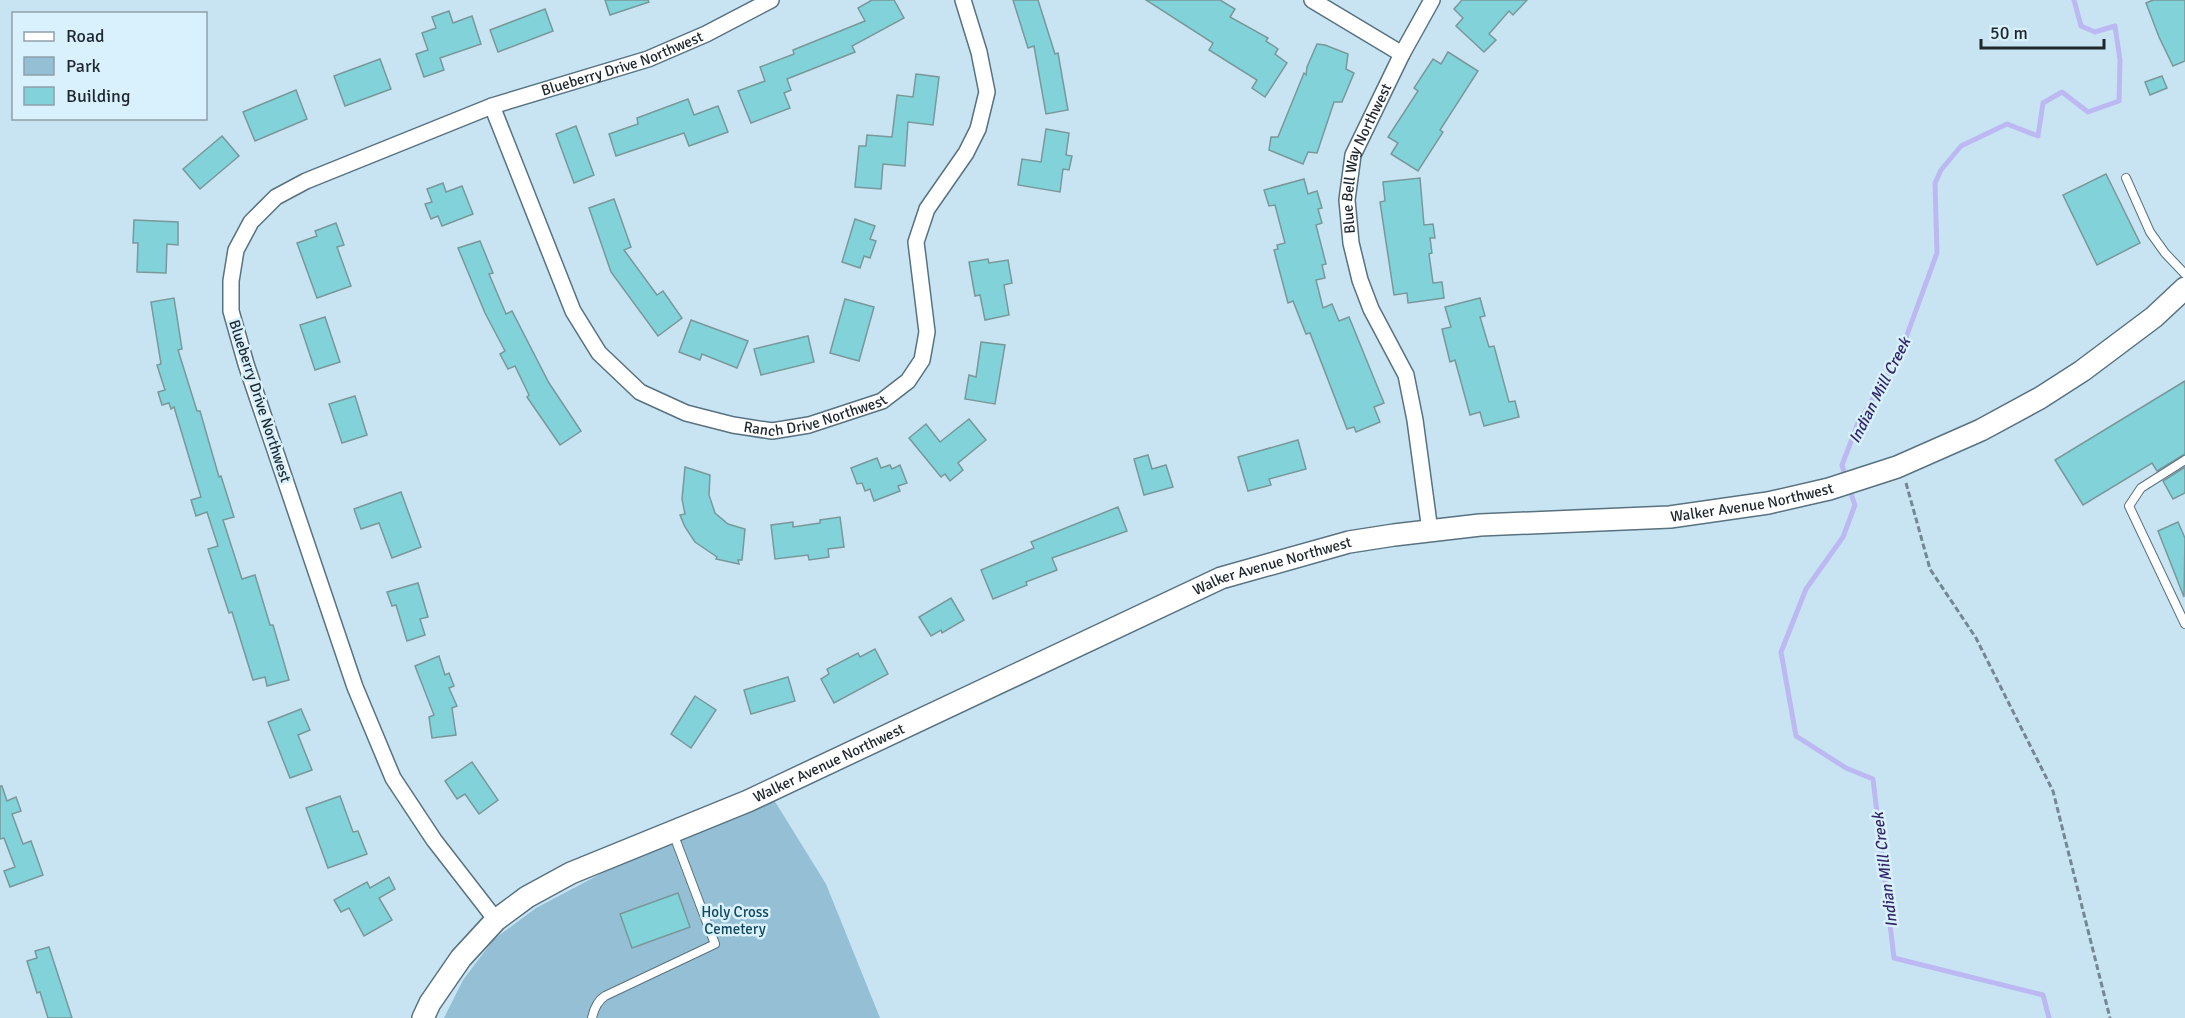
<svg xmlns="http://www.w3.org/2000/svg" width="2185" height="1018" viewBox="0 0 2185 1018" font-family="Signika,sans-serif">
<rect width="100%" height="100%" fill="#c8e4f3"/>
<!-- green -->
<polygon fill="#94bfd5" points="774,800 826,884 880,1018 444,1018 463,980 494,939 536,908 625,861"/>
<g fill="none" stroke-linecap="round" stroke-linejoin="round">
<!-- stream -->
<g stroke="#bcb9f2" stroke-width="5">
<polyline points="1846,479 1842,465 1858,423 1900,354 1937,253 1935,183 1941,170 1961,146 2007,124 2038,136 2043,103 2062,92 2088,112 2119,101 2120,60 2115,26 2095,32 2081,26 2074,0"/>
<polyline points="1849,488 1855,505 1843,537 1806,589 1781,652 1796,736 1846,768 1873,779 1894,958 2043,995 2049,1018"/>
</g>
</g>
<!-- building -->
<g fill="#81d3d9" stroke="#78989b" stroke-width="1.5">
<polygon points="605,0 648,0 649,2 610,15"/>
<polygon points="872,0 894,0 904,18 852,46 855,52 787,79 791,90 784,93 790,108 751,123 738,91 765,81 760,67 794,54 793,50 865,21 858,8"/>
<polygon points="1013,0 1038,0 1055,54 1058,53 1068,110 1046,114 1034,46 1028,48"/>
<polygon points="1146,0 1220,0 1235,9 1230,17 1268,38 1266,41 1278,49 1275,54 1287,63 1265,97 1252,88 1257,80 1209,50 1213,43"/>
<polygon points="1462,0 1527,0 1513,15 1509,11 1489,34 1496,40 1484,52 1456,26 1463,18 1454,9"/>
<polygon points="2153,0 2185,0 2185,61 2173,66 2159,37 2146,3"/>
<polygon points="545,9 553,31 498,52 490,30"/>
<polygon points="449,11 453,23 472,16 481,44 440,58 444,70 424,77 416,54 428,50 422,33 436,28 432,17"/>
<polygon points="1317,44 1325,45 1348,54 1346,69 1354,73 1342,102 1334,102 1317,153 1308,152 1303,164 1269,150 1271,137 1278,137 1304,73 1306,75 1307,67"/>
<polygon points="1448,52 1478,71 1440,130 1443,132 1418,171 1391,154 1398,143 1388,137 1418,91 1414,88 1433,59 1441,64"/>
<polygon points="380,59 391,89 345,106 334,76"/>
<polygon points="916,74 939,77 933,125 908,122 905,166 883,164 881,189 855,187 859,146 866,146 867,135 892,137 897,95 913,97"/>
<polygon points="2162,76 2167,88 2150,95 2145,82"/>
<polygon points="296,90 307,119 255,141 243,112"/>
<polygon points="688,99 694,115 718,106 728,132 689,146 684,133 616,156 609,134 638,124 637,118"/>
<polygon points="576,126 594,175 574,183 556,134"/>
<polygon points="1046,129 1069,133 1066,155 1072,156 1069,170 1063,169 1060,192 1018,185 1022,159 1041,162"/>
<polygon points="222,136 239,156 200,189 183,169"/>
<polygon points="2106,174 2140,243 2097,265 2063,195"/>
<polygon points="1420,178 1424,225 1433,224 1435,238 1430,238 1432,253 1429,254 1433,283 1442,282 1444,298 1408,303 1407,293 1394,295 1380,202 1385,201 1383,182"/>
<polygon points="1304,179 1308,194 1317,191 1322,208 1318,209 1322,223 1316,225 1326,264 1322,265 1325,278 1316,280 1323,308 1332,304 1339,321 1349,317 1384,403 1374,407 1380,422 1356,432 1354,427 1347,429 1310,333 1306,334 1293,301 1288,303 1274,250 1278,249 1277,245 1285,243 1275,205 1269,206 1264,190"/>
<polygon points="443,183 446,192 462,186 473,214 442,226 438,216 431,219 425,204 432,202 427,189"/>
<polygon points="614,199 631,247 624,250 657,295 663,291 682,318 658,336 611,272 589,208"/>
<polygon points="855,219 875,226 870,239 876,241 870,258 864,256 860,268 842,262"/>
<polygon points="134,220 178,222 178,245 167,244 166,273 137,272 138,243 133,243"/>
<polygon points="336,223 344,245 337,247 351,286 317,298 297,243 317,236 315,231"/>
<polygon points="480,241 493,273 489,274 506,314 512,311 549,383 581,431 560,445 527,397 529,395 515,366 508,369 500,354 505,351 485,313 458,248"/>
<polygon points="988,259 989,263 1008,260 1012,283 1004,285 1009,315 985,320 980,295 975,296 969,262"/>
<polygon points="174,298 182,349 178,350 197,411 200,411 219,477 221,476 234,517 223,520 242,579 255,575 270,625 273,625 289,680 267,686 265,677 253,680 232,612 229,613 208,549 218,546 207,512 196,516 191,500 201,497 174,407 171,409 169,403 162,405 158,392 165,390 157,365 161,364 151,302"/>
<polygon points="1480,298 1485,316 1480,317 1489,347 1494,346 1509,402 1515,401 1519,417 1484,426 1480,412 1470,415 1455,360 1450,362 1442,329 1451,327 1445,307"/>
<polygon points="845,299 874,307 859,361 830,353"/>
<polygon points="325,317 340,362 315,370 300,325"/>
<polygon points="691,320 748,341 737,368 702,354 700,360 679,352"/>
<polygon points="808,336 814,362 761,375 754,349"/>
<polygon points="981,342 1005,345 995,404 965,399 969,375 976,377"/>
<polygon points="2185,381 2185,454 2157,471 2152,463 2083,505 2055,460"/>
<polygon points="355,396 367,435 342,443 329,404"/>
<polygon points="969,419 986,440 958,463 963,470 950,481 945,474 941,477 909,438 926,424 940,442"/>
<polygon points="1298,440 1306,469 1269,479 1271,485 1248,491 1238,457"/>
<polygon points="1148,455 1152,469 1166,465 1173,487 1144,495 1134,459"/>
<polygon points="877,458 881,468 890,465 892,469 900,465 907,483 898,486 900,491 874,501 870,489 865,491 862,483 857,484 851,468"/>
<polygon points="685,467 710,475 709,495 715,513 728,524 745,529 742,560 738,560 739,564 716,559 717,557 695,542 685,527 680,515 685,514 682,499"/>
<polygon points="2185,467 2185,493 2173,499 2163,481"/>
<polygon points="401,492 421,547 392,558 379,523 361,529 354,509"/>
<polygon points="1118,507 1127,531 1052,558 1057,570 1026,582 1027,585 993,599 981,570 1034,548 1031,542"/>
<polygon points="840,517 844,547 828,549 829,557 809,560 808,555 775,559 771,525 793,522 793,527 820,523 820,520"/>
<polygon points="2178,522 2185,538 2184,597 2158,531"/>
<polygon points="418,583 428,617 420,619 425,635 407,641 396,605 392,606 387,592"/>
<polygon points="951,598 964,620 942,633 941,630 931,636 919,617"/>
<polygon points="875,649 888,674 834,703 821,679 829,674 827,669 858,653 860,657"/>
<polygon points="439,656 445,675 449,673 454,686 449,688 457,706 452,708 456,735 432,738 429,717 434,715 415,666"/>
<polygon points="788,677 795,701 751,714 744,690"/>
<polygon points="695,696 716,710 691,748 671,734"/>
<polygon points="301,709 310,730 298,735 312,770 290,778 268,722"/>
<polygon points="472,762 498,800 479,814 465,794 457,799 445,781"/>
<polygon points="0,786 2,786 7,801 16,797 21,811 12,814 23,844 31,841 43,875 10,887 4,871 15,867 4,838 0,839"/>
<polygon points="340,796 353,832 358,831 367,854 328,868 306,808"/>
<polygon points="389,877 395,889 379,898 392,920 364,936 349,908 341,912 334,900 367,882 370,888"/>
<polygon points="678,893 690,927 632,948 620,914"/>
<polygon points="49,947 72,1018 48,1018 40,992 37,993 27,961 37,958 35,951"/>
</g>
<g fill="none" stroke-linecap="round" stroke-linejoin="round">
<!-- service casing -->
<g stroke="#58727f" stroke-width="10">
<g id="service">
<polyline points="2126,178 2150,232 2165,253 2185,274"/>
<polyline points="2185,460 2141,488 2129,506 2185,624"/>
<path d="M592 1018C594 1009 597 1001 605 996L715 944 673 833"/>
</g>
</g>
<!-- minor casing -->
<g stroke="#58727f" stroke-width="18">
<g id="minor">
<polyline points="1312,0 1402,54"/>
<path id="s1" d="M492 106 573 311 599 353 640 392 686 413 733 425 772 431 809 425 882 401 908 381 922 360 927 332 916 242 927 209 966 153 978 129 987 92 979 52 963 0"/>
<path id="s2" d="M1430 531 1415 420 1406 375 1371 309 1360 280 1351 243 1347 200 1353 155 1402 54 1432 0"/>
<path id="s3" d="M496 920 434 840 393 778 355 687 246 364 231 311V281L236 250 251 222 276 197 306 181 492 106 648 59 706 34 771 0"/>
</g>
</g>
<!-- secondary casing -->
<g stroke="#58727f" stroke-width="24">
<g id="secondary">
<path id="s4" d="M423 1018 430 1003 461 958 496 920 527 897 571 873 748 801 1221 578 1349 542 1394 535 1480 525 1670 517 1768 503 1829 489 1897 467 1981 430 2040 398 2082 371 2154 317 2185 288"/>
</g>
</g>
<!-- path -->
<polyline stroke="#748792" stroke-width="3" stroke-dasharray="6 3" stroke-linecap="butt" points="1906,483 1930,569 1976,638 2053,791 2110,1018"/>
<!-- service -->
<use href="#service" stroke="#fff" stroke-width="8"/>
<!-- minor -->
<use href="#minor" stroke="#fff" stroke-width="15"/>
<!-- secondary -->
<use href="#secondary" stroke="#fff" stroke-width="21"/>
</g>
<g text-anchor="middle" stroke-width="5" stroke-linejoin="round" paint-order="stroke">
<!-- street labels -->
<g font-size="15" fill="#1d272d" stroke="#d9f1fd">
<text dy="5" stroke="none"><textPath href="#s3" startOffset="1170">Blueberry Drive Northwest</textPath></text>
<text dy="5" stroke="none"><textPath href="#s2" startOffset="390">Blue Bell Way Northwest</textPath></text>
<text transform="translate(260 401) rotate(72)" y="5">Blueberry Drive Northwest</text>
<text dy="5" stroke="none"><textPath href="#s1" startOffset="510">Ranch Drive Northwest</textPath></text>
<text dy="5" stroke="none"><textPath href="#s4" startOffset="1464">Walker Avenue Northwest</textPath></text>
<text dy="5" stroke="none"><textPath href="#s4" startOffset="978">Walker Avenue Northwest</textPath></text>
<text dy="5" stroke="none"><textPath href="#s4" startOffset="492">Walker Avenue Northwest</textPath></text>
</g>
<!-- park labels -->
<g font-size="15" fill="#12485f" stroke="#d9f1fd">
<text x="735" y="917">Holy Cross<tspan x="735" dy="17">Cemetery</tspan></text>
</g>
<!-- water labels -->
<g font-size="16" font-style="italic" fill="#302466" stroke="#d9f1fd">
<text transform="translate(1879 390) rotate(-63)" y="6">Indian Mill Creek</text>
<text transform="translate(1884 870) rotate(-97)" y="6">Indian Mill Creek</text>
</g>
</g>
<!-- legend -->
<rect x="12" y="12" width="195" height="108" fill="#d9f1fd" stroke="#8ea0aa" stroke-width="1.5"/>
<rect x="24" y="32" width="30" height="9" fill="#ffffff" stroke="#8ea0aa" stroke-width="1.5"/>
<text x="66" y="42" font-size="18" fill="#1d272d">Road</text>
<rect x="24" y="57" width="30" height="18" fill="#94bfd5" stroke="#8ea0aa" stroke-width="1.5"/>
<text x="66" y="72" font-size="18" fill="#1d272d">Park</text>
<rect x="24" y="87" width="30" height="18" fill="#81d3d9" stroke="#8ea0aa" stroke-width="1.5"/>
<text x="66" y="102" font-size="18" fill="#1d272d">Building</text>
<!-- scale -->
<path d="M1981 39v9h123v-9" fill="none" stroke="#1d272d" stroke-width="3"/>
<text x="1990" y="39" font-size="18" fill="#1d272d" stroke="#d9f1fd" stroke-width="4.5" paint-order="stroke">50 m</text>
</svg>
